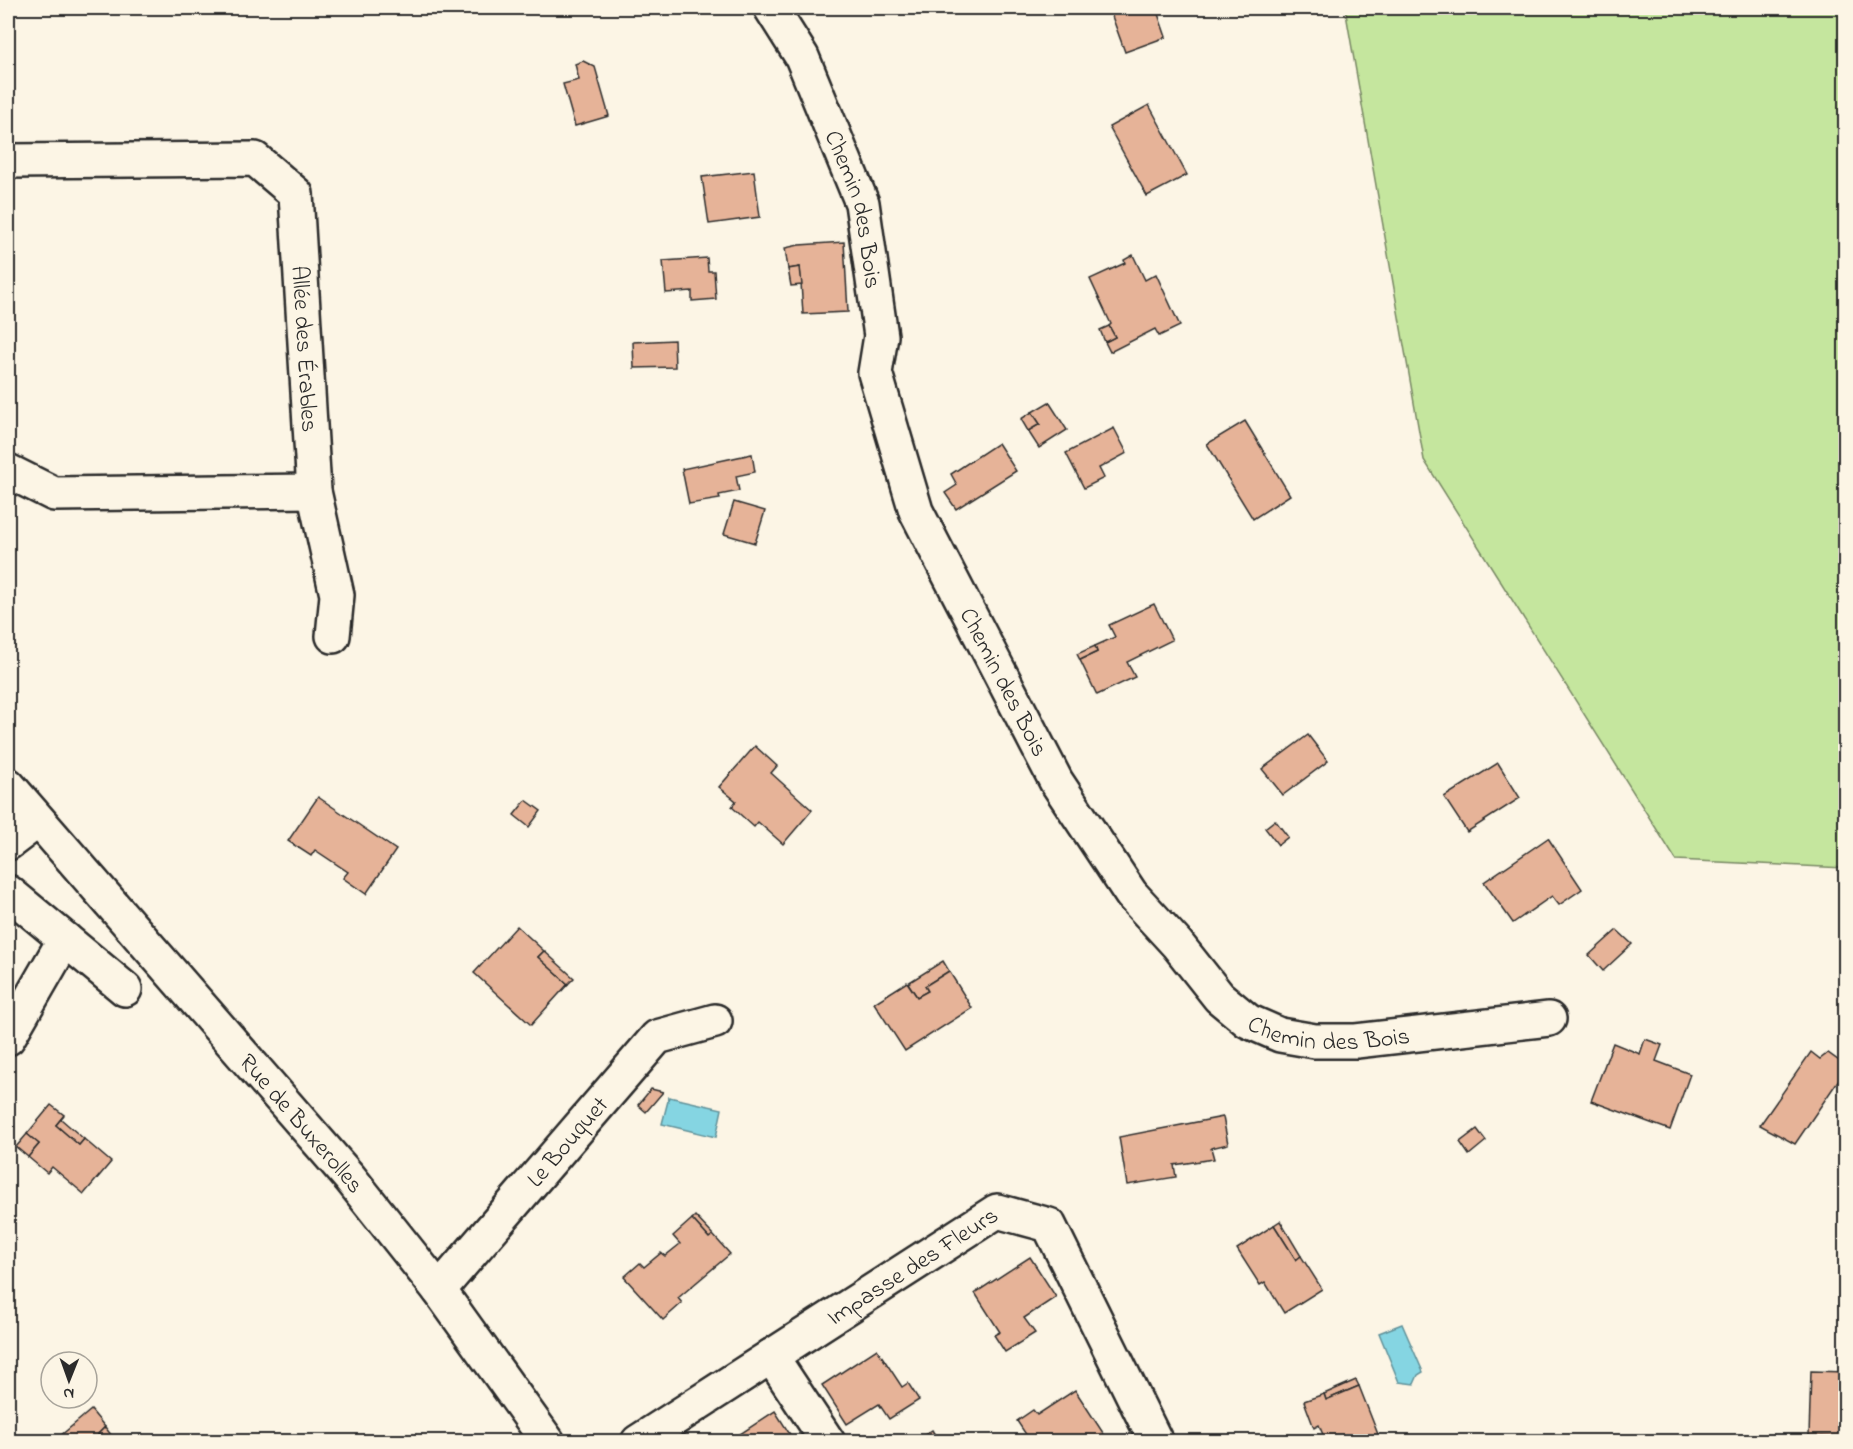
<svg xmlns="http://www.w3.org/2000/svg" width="1853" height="1449" viewBox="0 0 1853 1449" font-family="'Indie Flower',sans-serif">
<rect width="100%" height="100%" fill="#fcf5e5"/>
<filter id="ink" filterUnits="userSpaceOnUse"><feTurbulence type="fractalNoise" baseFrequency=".0167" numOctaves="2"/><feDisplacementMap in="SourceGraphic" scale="12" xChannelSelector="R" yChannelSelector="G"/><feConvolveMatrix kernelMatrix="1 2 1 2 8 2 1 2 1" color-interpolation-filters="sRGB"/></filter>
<g filter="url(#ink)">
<!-- green -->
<polygon fill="#c5e69e" stroke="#788864" stroke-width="1.5" points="1345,8 1845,8 1845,868 1676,860 1424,460"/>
<!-- water -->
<g fill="#85d5e2" stroke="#619199" stroke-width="1.5">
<polygon points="669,1097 722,1109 716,1137 662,1124"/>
<polygon points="1402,1324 1423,1372 1418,1375 1414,1384 1399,1382 1379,1333"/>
</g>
<!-- building -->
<g fill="#e6b398" stroke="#2b2b2b" stroke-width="1.5">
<polygon points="1109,8 1156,8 1166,37 1125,52"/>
<polygon points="583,61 595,67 609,116 575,126 563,84 579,80 575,64"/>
<polygon points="1149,105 1187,175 1147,196 1109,127"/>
<polygon points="754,171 760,217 709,224 702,177"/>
<polygon points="844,242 848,312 803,314 800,267 788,269 785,248 799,245"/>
<polygon points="1133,255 1145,280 1156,274 1180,326 1159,336 1155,329 1110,352 1105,342 1115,337 1109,326 1111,324 1090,279 1125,263 1124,260"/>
<polygon points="707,258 708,271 714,271 716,299 692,301 692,291 666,293 663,261"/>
<polygon points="800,267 802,285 791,286 788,269"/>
<polygon points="1109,326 1115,337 1105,342 1100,330"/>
<polygon points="674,340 675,367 634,368 633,342"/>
<polygon points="1049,402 1067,430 1039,448 1028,431 1040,424 1032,412"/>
<polygon points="1032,412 1040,424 1028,431 1021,419"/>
<polygon points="1245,421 1290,495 1253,519 1207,444"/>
<polygon points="1114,428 1127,453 1099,468 1104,478 1084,488 1066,453"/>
<polygon points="998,443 1016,471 956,509 945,493 957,485 951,474"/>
<polygon points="752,454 755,472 736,476 739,491 719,495 720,499 689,504 682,469"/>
<polygon points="734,502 765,511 755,543 724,534"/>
<polygon points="1154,604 1172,640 1127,662 1135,677 1097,695 1080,660 1097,652 1095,646 1115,637 1109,625"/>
<polygon points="1095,646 1097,652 1080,660 1077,654"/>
<polygon points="1308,735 1328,761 1283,795 1262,769"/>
<polygon points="755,746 777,766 771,773 812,810 783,844 758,822 754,827 732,807 736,801 719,787"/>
<polygon points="1498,763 1520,798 1467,832 1444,797"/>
<polygon points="318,797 396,850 366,894 343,878 348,872 315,850 311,856 288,841"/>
<polygon points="526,800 541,811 529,827 514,815"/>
<polygon points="1275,820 1288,837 1278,845 1265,828"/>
<polygon points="1548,838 1582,889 1559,905 1552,896 1513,923 1484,882"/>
<polygon points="517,926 544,951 538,957 568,984 531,1025 474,973"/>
<polygon points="1617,930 1632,944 1603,971 1589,955"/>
<polygon points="544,951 574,978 568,984 538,957"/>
<polygon points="943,961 949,971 925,986 928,991 917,997 908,983"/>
<polygon points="949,971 972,1008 905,1051 874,1003 907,982 917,997 928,991 925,986"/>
<polygon points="1645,1039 1662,1045 1656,1061 1690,1074 1670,1130 1591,1101 1613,1043 1640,1054"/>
<polygon points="1811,1052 1820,1059 1828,1053 1846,1066 1846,1069 1795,1144 1760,1125"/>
<polygon points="651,1089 663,1092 646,1112 638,1105"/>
<polygon points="51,1105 64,1115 56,1125 79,1145 84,1139 111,1162 84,1194 52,1167 47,1173 28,1157 39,1144 27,1134"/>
<polygon points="1223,1117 1228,1144 1211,1148 1214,1159 1174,1165 1176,1177 1127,1185 1119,1137"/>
<polygon points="61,1119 84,1139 79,1145 56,1125"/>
<polygon points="1477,1129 1486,1141 1469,1155 1460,1142"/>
<polygon points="27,1134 39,1144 28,1157 16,1147"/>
<polygon points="695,1216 713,1235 709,1238 692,1219"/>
<polygon points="692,1219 709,1238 713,1235 730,1254 678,1298 682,1303 663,1320 624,1277 640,1263 644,1267 661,1253 665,1256 680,1244 673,1236"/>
<polygon points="1280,1221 1301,1256 1296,1260 1274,1225"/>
<polygon points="1274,1225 1296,1260 1301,1256 1322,1289 1284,1313 1265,1282 1260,1285 1237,1249"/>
<polygon points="1030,1257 1056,1297 1024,1318 1035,1333 1005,1352 994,1335 1000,1332 975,1293"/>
<polygon points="877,1349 902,1387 908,1383 919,1400 889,1419 879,1404 847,1424 822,1385"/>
<polygon points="1811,1371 1846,1372 1846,1437 1809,1436"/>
<polygon points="1356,1380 1359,1386 1326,1400 1324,1394"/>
<polygon points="1359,1386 1381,1442 1326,1442 1319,1425 1314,1428 1304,1401 1324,1394 1326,1400"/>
<polygon points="1075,1390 1109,1442 1031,1442 1017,1421 1033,1410 1037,1415"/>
<polygon points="91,1410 105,1427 98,1434 104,1442 53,1442"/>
<polygon points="775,1411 791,1436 783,1442 728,1442"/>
<polygon points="105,1427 112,1436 104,1442 98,1434"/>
<polygon points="932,1430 939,1442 914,1442"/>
</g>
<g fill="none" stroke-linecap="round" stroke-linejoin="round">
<!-- minor casing -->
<g stroke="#2b2b2b" stroke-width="38">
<g id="minor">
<path id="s1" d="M771 8 802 57 862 203 881 336 875 373 916 511 1056 781 1131 894 1177 944 1219 997 1248 1021 1280 1035 1315 1041H1356L1549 1019"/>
<path id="s2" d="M8 161 255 159 296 194 314 491 54 494 8 471"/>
<polyline points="314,491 337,595 333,636"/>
<path id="s3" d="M8 785 350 1178 439 1290 548 1442"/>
<polyline points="8,843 37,821"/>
<polyline points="8,892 125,989"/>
<polyline points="8,1038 65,939"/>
<path id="s4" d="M439 1290 657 1037 715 1021"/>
<polyline points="771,1356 828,1442"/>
<path id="s5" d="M638 1442 997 1211 1049 1225 1156 1442"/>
</g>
</g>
<!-- minor -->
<use href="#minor" stroke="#fcf5e5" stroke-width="33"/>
</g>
</g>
<g text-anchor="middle" stroke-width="6" stroke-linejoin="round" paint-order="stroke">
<!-- street labels -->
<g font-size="24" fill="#2b2b2b" stroke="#fcf5e5">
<text dy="8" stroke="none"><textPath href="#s1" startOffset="220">Chemin des Bois</textPath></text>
<text dy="8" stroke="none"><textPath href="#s2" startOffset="456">Allée des Érables</textPath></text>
<text dy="8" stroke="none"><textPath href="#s1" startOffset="724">Chemin des Bois</textPath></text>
<text dy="8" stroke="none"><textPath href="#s1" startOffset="1228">Chemin des Bois</textPath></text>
<text dy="8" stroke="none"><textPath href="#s3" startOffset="448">Rue de Buxerolles</textPath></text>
<text dy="8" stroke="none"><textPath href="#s4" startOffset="196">Le Bouquet</textPath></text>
<text dy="8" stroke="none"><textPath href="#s5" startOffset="326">Impasse des Fleurs</textPath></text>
</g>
</g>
<!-- margin -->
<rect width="1853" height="1449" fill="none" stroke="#fcf5e5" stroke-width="30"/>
<rect x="15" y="15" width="1823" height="1419" fill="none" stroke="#2b2b2b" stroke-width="2" filter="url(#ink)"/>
<!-- north arrow -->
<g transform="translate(69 1380) rotate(181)"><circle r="28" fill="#fcf5e5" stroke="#a8a49b" stroke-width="1.5"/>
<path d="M0-4.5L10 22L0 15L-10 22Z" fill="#2b2b2b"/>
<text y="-9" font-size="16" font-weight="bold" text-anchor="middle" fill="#2b2b2b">N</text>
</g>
</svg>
